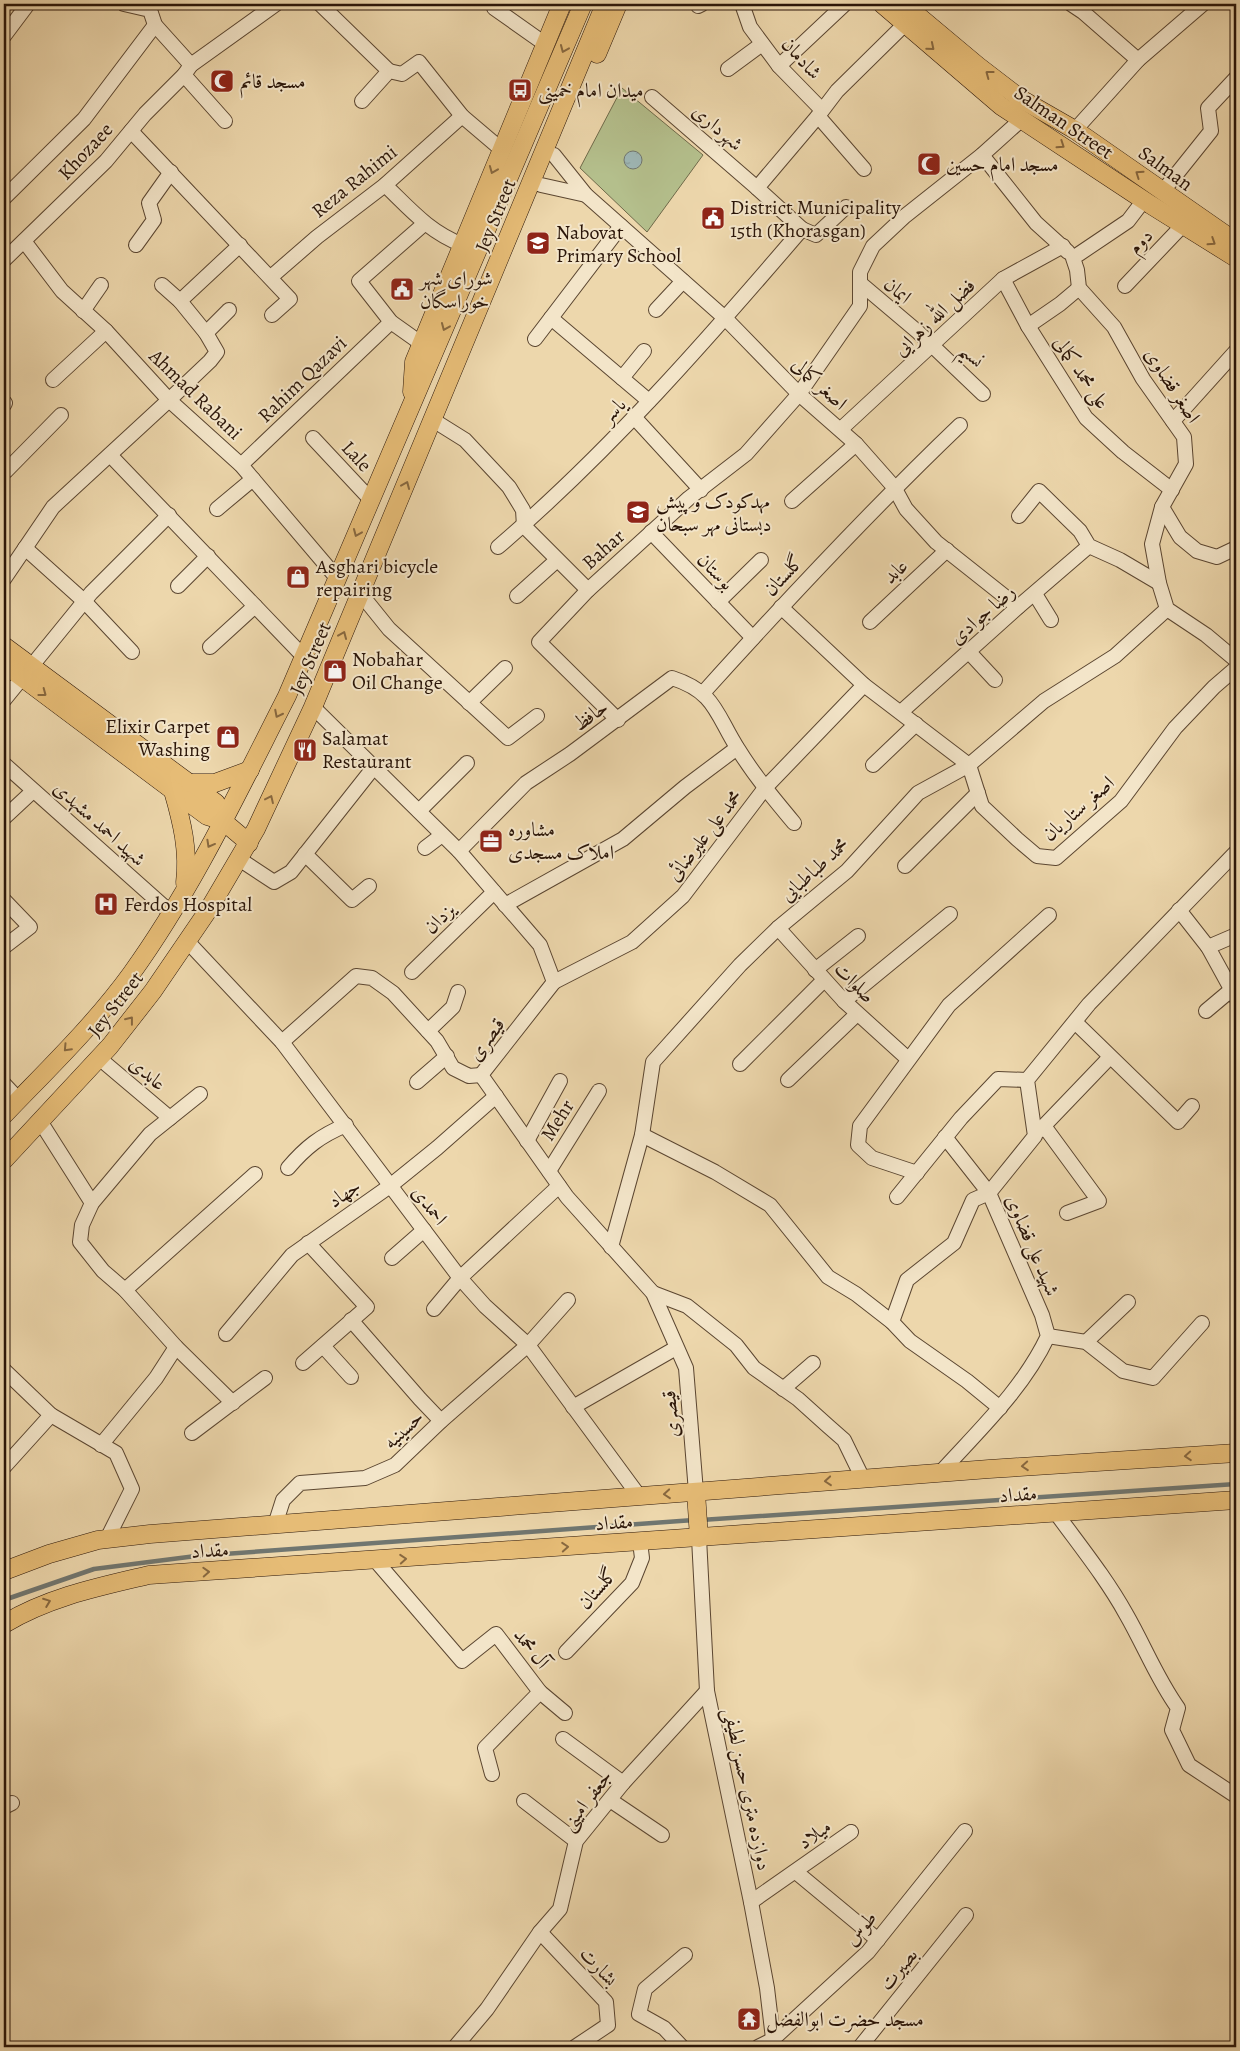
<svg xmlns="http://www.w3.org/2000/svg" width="1240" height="2051" viewBox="0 0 1240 2051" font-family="Alegreya,Amiri,serif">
<defs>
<pattern id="water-ripples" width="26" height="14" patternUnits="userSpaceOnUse" patternTransform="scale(1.25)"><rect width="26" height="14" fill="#9eb7b6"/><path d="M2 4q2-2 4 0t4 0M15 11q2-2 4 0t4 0" fill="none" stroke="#889c9b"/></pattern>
</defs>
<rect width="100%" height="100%" fill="#edd7ac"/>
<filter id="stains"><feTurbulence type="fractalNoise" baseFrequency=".004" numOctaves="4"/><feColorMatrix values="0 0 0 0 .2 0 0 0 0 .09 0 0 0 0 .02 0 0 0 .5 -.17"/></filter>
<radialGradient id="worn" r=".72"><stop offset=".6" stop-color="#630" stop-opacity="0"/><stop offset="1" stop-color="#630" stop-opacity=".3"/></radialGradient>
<!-- green -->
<polygon fill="#b4bf8c" stroke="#6f6a4a" points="622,88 703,155 647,232 580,168"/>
<!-- water -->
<circle fill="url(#water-ripples)" stroke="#707670" cx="633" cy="160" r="9"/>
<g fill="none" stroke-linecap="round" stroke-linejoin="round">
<!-- stream -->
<g stroke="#707670" stroke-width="4.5">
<polyline points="701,1520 1236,1484"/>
<polyline points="4,1600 94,1569 196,1556 694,1520"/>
</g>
<!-- minor casing -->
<g stroke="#5b4631" stroke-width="16">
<g id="minor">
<polyline points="124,4 150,10 155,25 191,65"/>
<polyline points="320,4 389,71"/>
<polyline points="742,4 750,27 779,66 822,110"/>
<polyline points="1071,4 1083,12 1138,60 1203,4"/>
<polyline points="698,6 702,4"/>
<polyline points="494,8 545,44"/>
<polyline points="4,36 28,4"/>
<polyline points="779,66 845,4"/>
<polyline points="728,69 762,44"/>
<polyline points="184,75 225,121"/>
<polyline points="652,97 757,188"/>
<polyline points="362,101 389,71 402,74 419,62 462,116 502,150"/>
<polyline points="818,116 864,169"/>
<polyline points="1075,130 1138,60"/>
<polyline points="131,131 290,299 272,315"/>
<polyline points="554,155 586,195 726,319 799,394 856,444 894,487 906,509 936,542 1018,607"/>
<polyline points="982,155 1036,223 1068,252"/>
<path d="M385 185C410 209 429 232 463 245"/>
<polyline points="541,185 586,195"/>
<polyline points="1163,191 1211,131 1208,108 1236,78"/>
<polyline points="4,198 84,119 155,25"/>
<polyline points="1144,200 1128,221 1073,258 1077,270 1079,288 1114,327 1143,379 1184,437 1186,464 1162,507 1152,544 1159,583 1167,609 1206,635 1236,660"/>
<polyline points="802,229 816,235 846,207"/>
<polyline points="24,241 62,291 106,331 169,400 241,465 337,578"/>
<polyline points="136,245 154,220 149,203 171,172"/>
<polyline points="4,260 106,161 145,114 184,75 191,65 276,4"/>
<polyline points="271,277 317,237 385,185 462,116"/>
<polyline points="1003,279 1028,326 1086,418 1123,452 1172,490"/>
<polyline points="860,283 918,332 983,394"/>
<polyline points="162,285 180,301"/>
<polyline points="1125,286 1184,224"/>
<polyline points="656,310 683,281"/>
<polyline points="83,311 101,285"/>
<polyline points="551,318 649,401"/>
<polyline points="1028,326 1060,304 1079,288"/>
<polyline points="206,333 229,310"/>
<polyline points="535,339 621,226"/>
<polyline points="422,344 391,322 359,281 424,224"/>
<polyline points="622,378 644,351"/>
<polyline points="53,380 106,331"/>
<polyline points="4,405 5,403"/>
<polyline points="634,417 701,490"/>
<polyline points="433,420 465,440 509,487 523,510 524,526 588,590"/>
<polyline points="1173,421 1236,351"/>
<polyline points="841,429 1003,279 1063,246"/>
<polyline points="313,438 371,500"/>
<polyline points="110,455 304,657"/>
<polyline points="241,465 391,322"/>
<polyline points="4,469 6,471 61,415"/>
<polyline points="792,501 856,444"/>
<polyline points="1162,507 1180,537 1197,551 1217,557 1236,548"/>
<polyline points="217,509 253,479"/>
<polyline points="1019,516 1039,491 1080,531 1089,546 1120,560 1159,583"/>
<polyline points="651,532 753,638"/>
<path d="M498 547C609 452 707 340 802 229L757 188 818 116 837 91 904 25"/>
<polyline points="25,548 84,601 132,652"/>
<polyline points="4,579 53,507 169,400 210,361 217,352 206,333 180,301 240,245"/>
<polyline points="178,586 208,556"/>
<polyline points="360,593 389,629 508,738 537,716"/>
<polyline points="1035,594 1051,620"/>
<polyline points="517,596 557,560"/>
<polyline points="718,602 761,560"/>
<polyline points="781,607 864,685 969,765 982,806 1017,839 1037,856 1056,858 1121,801 1175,728 1214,687 1236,668"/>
<polyline points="870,622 947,550"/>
<polyline points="210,647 255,606"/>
<polyline points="969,652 995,680"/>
<path d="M703 693C786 601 870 511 960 425"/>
<polyline points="4,700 91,593 169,515"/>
<polyline points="469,703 505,668"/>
<polyline points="313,707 459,851 540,945 554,982 481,1075 567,1197 653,1293 686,1368 696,1492"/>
<polyline points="901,712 1018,607 1089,546"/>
<polyline points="618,720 539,642 588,590 689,498 746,454 799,394 860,306 860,272 873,246 905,216 982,155 1022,119"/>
<polyline points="4,764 170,912"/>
<polyline points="873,765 916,724"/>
<polyline points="419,811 467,763"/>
<polyline points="4,818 33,791"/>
<polyline points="425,848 442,835"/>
<path d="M459 851 526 783 570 754 672 678C716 692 716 715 738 749 754 775 774 799 794 823"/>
<polyline points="305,854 352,900 369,886"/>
<polyline points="239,859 274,882 291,872 374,767"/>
<polyline points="905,866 978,793"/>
<polyline points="4,900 30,927 4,947"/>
<polyline points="505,905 623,839 685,787 737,748"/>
<polyline points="1179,910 1208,947 1236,998"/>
<polyline points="778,928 844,1001 908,1059"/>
<polyline points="187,941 282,1042 460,1278 485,1306 528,1345 639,1496"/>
<polyline points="1208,947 1236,935"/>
<polyline points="815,970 858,936"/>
<polyline points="412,972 494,892"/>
<polyline points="554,982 632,942 683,896 765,788 864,685"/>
<polyline points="844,1001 950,914"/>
<polyline points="1206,1011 1231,990"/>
<polyline points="1075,1022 1178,1122 1192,1106"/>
<polyline points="428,1031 453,1007 458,992"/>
<polyline points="282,1042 356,976 372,978 393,993 437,1041 453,1068 469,1076 481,1075"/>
<polyline points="99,1058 170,1118"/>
<polyline points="740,1064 824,980"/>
<polyline points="788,1080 857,1014"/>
<polyline points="417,1082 447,1056"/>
<polyline points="4,1084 19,1100"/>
<polyline points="200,1094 150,1134 92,1203 82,1225 80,1242 103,1271 125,1290 176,1347 233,1403"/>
<polyline points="40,1121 92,1203"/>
<polyline points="1044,1126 1099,1201 1067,1213"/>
<polyline points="1039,1131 1110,1057"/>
<polyline points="642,1135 715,1172 770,1205 828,1277 856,1294 892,1322 910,1341 967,1381 1000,1408"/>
<polyline points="527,1141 560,1081"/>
<path d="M288 1168C306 1147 320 1136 346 1125"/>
<polyline points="549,1171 599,1091"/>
<polyline points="917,1173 872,1158 858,1145 860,1126 949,1005 1049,915"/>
<polyline points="897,1197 961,1118 998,1079 1027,1080"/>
<polyline points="611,1247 642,1135 653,1062 740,965 778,928 847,871 918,793 969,765 1044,701 1115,656 1167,609"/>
<polyline points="392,1258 424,1230"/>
<polyline points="125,1290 255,1174"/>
<polyline points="653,1293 687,1306 736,1345 754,1368 798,1399 828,1426 844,1440 863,1479"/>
<polyline points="434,1309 460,1278 559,1186"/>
<polyline points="351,1320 420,1399 441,1421"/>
<polyline points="892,1322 907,1280 954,1243 973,1200 989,1193 945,1137"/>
<polyline points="226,1334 292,1255 390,1186 437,1148 496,1096"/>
<polyline points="1048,1336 1086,1342 1123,1371 1153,1378 1202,1323"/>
<polyline points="1086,1342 1128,1302"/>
<polyline points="323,1346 351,1377"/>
<polyline points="303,1363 367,1307 308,1243"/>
<polyline points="4,1370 51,1415 116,1453 132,1489 107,1539"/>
<polyline points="783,1389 813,1363"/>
<polyline points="573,1407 676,1348"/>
<polyline points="192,1433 265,1378"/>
<polyline points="101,1445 156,1378 176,1347"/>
<polyline points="4,1467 51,1415"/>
<path d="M941 1472C980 1429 1023 1389 1048 1336L1042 1315 989 1193 1035 1136 1027 1080 1089 1004 1236 852"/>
<path d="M1056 1513C1080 1546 1106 1578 1126 1614 1144 1645 1157 1679 1178 1708L1172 1730 1189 1765 1236 1796"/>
<polyline points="275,1525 283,1500 300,1483 365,1478 395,1465 441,1421 528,1345 568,1300"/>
<polyline points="699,1538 707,1691 751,1902 767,1988 774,2047"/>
<polyline points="376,1561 462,1661 496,1634 540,1692 485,1748 492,1774"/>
<polyline points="566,1652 632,1583 642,1558 640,1542"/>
<polyline points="540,1692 565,1713"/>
<polyline points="563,1739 623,1783"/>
<polyline points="610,1800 662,1835"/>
<polyline points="524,1801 576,1841"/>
<polyline points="4,1807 12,1803"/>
<polyline points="796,1872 878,1940"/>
<polyline points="751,1902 851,1832"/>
<polyline points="540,1932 606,2002 608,2025 575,2047"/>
<polyline points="455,2047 487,2009 540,1932 560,1909 576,1841 623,1783 707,1691"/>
<polyline points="682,2047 664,2028 639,2014 645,1989 685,1955"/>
<polyline points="758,2047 772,2040 868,1952 965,1831"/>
<polyline points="860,2047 966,1915"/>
</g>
</g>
<!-- major casing -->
<g stroke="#2a1508" stroke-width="19">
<g id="major">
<polyline points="882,4 1001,106 1151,205 1236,258"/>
<polyline points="904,4 978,66 1021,99 1075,130 1236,242"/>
<polyline points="597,54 618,4"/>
<polyline points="412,392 414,362 562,4"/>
<polyline points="4,646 216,803 223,821"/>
<polyline points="4,664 207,816 223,821 249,843"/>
<polyline points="190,783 215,783 250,770"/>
<path d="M173 791C182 822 189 851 185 883"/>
<path d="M4 1115C47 1070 94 1025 131 974 193 888 239 790 287 696L583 4"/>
<polyline points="4,1160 110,1046 153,991 209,909 256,829 313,707 605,4"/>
<polyline points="696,1492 699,1538"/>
<polyline points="4,1571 49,1554 98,1540 150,1534 989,1469 1236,1453"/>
<path d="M4 1624C49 1597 98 1587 149 1575L1236 1500"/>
</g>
</g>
<!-- minor -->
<use href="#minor" stroke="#f3e5c9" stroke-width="14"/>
<!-- major -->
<use href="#major" stroke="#e6bc76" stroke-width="18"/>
</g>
<!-- one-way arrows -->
<defs><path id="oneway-chevron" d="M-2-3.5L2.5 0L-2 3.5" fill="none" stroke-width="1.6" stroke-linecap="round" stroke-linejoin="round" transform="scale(1.25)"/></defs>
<g stroke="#88683f">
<use href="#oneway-chevron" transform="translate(931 47) rotate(40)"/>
<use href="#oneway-chevron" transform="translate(564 49) rotate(113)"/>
<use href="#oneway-chevron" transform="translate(989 74) rotate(-143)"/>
<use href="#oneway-chevron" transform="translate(1061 145) rotate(34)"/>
<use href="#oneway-chevron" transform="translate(493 170) rotate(112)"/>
<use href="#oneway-chevron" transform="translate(1139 174) rotate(-145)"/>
<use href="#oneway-chevron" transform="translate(1212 242) rotate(33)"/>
<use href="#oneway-chevron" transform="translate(445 327) rotate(113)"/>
<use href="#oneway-chevron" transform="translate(406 485) rotate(-67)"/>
<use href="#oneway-chevron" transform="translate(357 533) rotate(113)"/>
<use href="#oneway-chevron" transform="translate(343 635) rotate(-67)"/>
<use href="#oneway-chevron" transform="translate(43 693) rotate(37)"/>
<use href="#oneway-chevron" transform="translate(278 714) rotate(117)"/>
<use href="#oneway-chevron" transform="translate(270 799) rotate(-65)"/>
<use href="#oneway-chevron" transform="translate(210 844) rotate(119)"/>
<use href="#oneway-chevron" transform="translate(130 1020) rotate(-52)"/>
<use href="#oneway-chevron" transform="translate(67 1048) rotate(133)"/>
<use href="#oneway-chevron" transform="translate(1188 1456) rotate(176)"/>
<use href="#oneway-chevron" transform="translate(1025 1466) rotate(176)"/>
<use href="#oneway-chevron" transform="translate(828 1481) rotate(175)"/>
<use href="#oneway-chevron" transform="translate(667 1494) rotate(175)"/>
<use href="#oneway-chevron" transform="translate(565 1547) rotate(-4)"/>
<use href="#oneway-chevron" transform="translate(403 1559) rotate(-4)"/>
<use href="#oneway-chevron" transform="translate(206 1572) rotate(-3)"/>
<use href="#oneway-chevron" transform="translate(47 1602) rotate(-21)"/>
</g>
<!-- icons -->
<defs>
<g id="mosque-square" transform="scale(1.25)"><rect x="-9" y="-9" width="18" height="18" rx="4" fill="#8f2418" stroke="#f3e5c9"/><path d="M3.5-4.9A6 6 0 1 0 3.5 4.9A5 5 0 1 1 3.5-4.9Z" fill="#fff"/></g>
<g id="bus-square" transform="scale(1.25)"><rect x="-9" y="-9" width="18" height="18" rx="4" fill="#8f2418" stroke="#f3e5c9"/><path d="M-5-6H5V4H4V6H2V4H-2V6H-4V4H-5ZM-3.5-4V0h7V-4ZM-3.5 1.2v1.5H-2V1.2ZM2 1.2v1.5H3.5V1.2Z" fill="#fff"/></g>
<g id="civic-square" transform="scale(1.25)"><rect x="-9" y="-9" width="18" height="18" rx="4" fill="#8f2418" stroke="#f3e5c9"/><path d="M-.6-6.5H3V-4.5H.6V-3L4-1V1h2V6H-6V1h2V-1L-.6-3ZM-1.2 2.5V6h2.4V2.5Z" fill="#fff"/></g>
<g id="school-square" transform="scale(1.25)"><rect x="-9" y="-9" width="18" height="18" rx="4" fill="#8f2418" stroke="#f3e5c9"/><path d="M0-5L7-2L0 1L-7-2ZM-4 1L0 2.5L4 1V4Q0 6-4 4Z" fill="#fff"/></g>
<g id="shop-square" transform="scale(1.25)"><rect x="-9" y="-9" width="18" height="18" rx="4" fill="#8f2418" stroke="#f3e5c9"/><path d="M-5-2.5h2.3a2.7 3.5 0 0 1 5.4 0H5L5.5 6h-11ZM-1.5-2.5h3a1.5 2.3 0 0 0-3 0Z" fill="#fff"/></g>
<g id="restaurant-square" transform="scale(1.25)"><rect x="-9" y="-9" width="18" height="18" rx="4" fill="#8f2418" stroke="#f3e5c9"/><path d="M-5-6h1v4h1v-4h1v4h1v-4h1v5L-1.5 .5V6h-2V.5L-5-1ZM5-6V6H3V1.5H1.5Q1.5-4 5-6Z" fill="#fff"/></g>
<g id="office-square" transform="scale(1.25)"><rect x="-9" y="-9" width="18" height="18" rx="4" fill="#8f2418" stroke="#f3e5c9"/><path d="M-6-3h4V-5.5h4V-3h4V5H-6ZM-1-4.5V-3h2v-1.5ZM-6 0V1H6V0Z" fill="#fff"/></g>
<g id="hospital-square" transform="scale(1.25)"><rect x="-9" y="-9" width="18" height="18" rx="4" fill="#8f2418" stroke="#f3e5c9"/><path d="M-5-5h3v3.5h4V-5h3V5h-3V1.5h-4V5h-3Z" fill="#fff"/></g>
<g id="temple-square" transform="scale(1.25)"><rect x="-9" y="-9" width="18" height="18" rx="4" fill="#8f2418" stroke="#f3e5c9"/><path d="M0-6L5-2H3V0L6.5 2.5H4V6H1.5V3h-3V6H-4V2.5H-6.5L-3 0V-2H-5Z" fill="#fff"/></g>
</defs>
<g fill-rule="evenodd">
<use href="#mosque-square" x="222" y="81"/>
<use href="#bus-square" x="520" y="90"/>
<use href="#mosque-square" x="929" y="164"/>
<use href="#civic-square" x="713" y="218"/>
<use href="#school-square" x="538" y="243"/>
<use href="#civic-square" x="402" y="289"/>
<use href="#school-square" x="638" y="512"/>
<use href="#shop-square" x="298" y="577"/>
<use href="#shop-square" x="335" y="671"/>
<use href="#shop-square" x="228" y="737"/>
<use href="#restaurant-square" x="305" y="750"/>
<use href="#office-square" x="491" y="841"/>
<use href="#hospital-square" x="106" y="904"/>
<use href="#temple-square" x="749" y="2019"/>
</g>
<g text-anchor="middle" stroke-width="4" stroke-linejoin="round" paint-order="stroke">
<!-- street labels -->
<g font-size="20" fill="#2a1508" stroke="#f3e5c9">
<text transform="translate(802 58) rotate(48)" y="7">شادمان</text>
<text transform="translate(1064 122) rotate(34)" y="7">Salman Street</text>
<text transform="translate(718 127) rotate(41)" y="7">شهرداری</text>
<text transform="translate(85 151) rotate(-47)" y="7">Khozaee</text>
<text transform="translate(1166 168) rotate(36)" y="7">Salman</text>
<text transform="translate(354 181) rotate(-39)" y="7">Reza Rahimi</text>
<text transform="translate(495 215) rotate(-68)" y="7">Jey Street</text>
<text transform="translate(1140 241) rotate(-46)" y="7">دوم</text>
<text transform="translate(898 290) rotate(41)" y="7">ایمان</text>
<text transform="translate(934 317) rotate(-43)" y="7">فضل الله زهرایی</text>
<text transform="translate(972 355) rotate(43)" y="7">نسیم</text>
<text transform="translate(1082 372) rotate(56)" y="7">علی محمد کمالی</text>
<text transform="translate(302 379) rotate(-44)" y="7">Rahim Qazavi</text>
<text transform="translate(820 383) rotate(43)" y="7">اصغر کمالی</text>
<text transform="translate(1173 385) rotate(57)" y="7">اصغر قضاوی</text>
<text transform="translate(196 394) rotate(44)" y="7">Ahmad Rabani</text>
<text transform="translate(613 410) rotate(-45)" y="7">یاسر</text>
<text transform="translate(357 456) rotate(47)" y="7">Lale</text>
<text transform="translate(603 549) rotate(-42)" y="7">Bahar</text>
<text transform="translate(716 571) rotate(46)" y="7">بوستان</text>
<text transform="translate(895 571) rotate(-43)" y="7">عابد</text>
<text transform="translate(783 575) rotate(-47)" y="7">گلستان</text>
<text transform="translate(982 614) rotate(-41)" y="7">رضا جوادی</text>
<text transform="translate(310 658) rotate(-67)" y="7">Jey Street</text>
<text transform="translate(590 715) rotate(-36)" y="7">حافظ</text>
<text transform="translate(1078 808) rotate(-41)" y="7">اصغر ستاریان</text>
<text transform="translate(100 823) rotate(42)" y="7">شهید احمد مشهدی</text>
<text transform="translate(704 835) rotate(-52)" y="7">محمد علی علیرضائی</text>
<text transform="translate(814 869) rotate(-42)" y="7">محمد طباطبایی</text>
<text transform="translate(439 918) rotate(-44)" y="7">یزدان</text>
<text transform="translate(855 982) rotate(45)" y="7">صلوات</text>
<text transform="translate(115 1004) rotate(-52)" y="7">Jey Street</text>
<text transform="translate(486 1039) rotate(-54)" y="7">قیصری</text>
<text transform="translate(148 1073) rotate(40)" y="7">عابدی</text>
<text transform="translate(557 1120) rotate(-58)" y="7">Mehr</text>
<text transform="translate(344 1193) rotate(-34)" y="7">جهاد</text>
<text transform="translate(430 1205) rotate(52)" y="7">احمدی</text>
<text transform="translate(1033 1245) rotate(67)" y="7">شهید علی قضاوی</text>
<text transform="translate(670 1414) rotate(-95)" y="7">قیصری</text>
<text transform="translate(403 1429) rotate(-43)" y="7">حسینیه</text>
<text transform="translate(1018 1494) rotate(-4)" y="7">مقداد</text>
<text transform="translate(614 1522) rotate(-4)" y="7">مقداد</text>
<text transform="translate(210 1550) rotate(-3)" y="7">مقداد</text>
<text transform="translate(597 1588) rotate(-49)" y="7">گلستان</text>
<text transform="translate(532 1648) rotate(52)" y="7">آل محمد</text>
<text transform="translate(748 1789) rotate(78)" y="7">دوازده متری حسن لطیفی</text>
<text transform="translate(586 1800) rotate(-53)" y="7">جعفر امینی</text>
<text transform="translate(814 1834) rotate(-36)" y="7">میلاد</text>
<text transform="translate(860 1928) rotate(-49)" y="7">طوس</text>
<text transform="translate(599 1966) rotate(47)" y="7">بشارت</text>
<text transform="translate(898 1969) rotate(-51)" y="7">بصیرت</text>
</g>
<!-- poi labels -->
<g font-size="20" fill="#2a1508" stroke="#f3e5c9" text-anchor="start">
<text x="240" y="88">مسجد قائم</text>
<text x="538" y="97">میدان امام خمینی</text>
<text x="946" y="171">مسجد امام حسین</text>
<text x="730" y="214">District Municipality<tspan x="730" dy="23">15th (Khorasgan)</tspan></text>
<text x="556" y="239">Nabovat<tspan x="556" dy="23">Primary School</tspan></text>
<text x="420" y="285">شورای شهر<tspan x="420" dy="23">خوراسگان</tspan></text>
<text x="656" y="508">مهدکودک و پیش<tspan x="656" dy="23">دبستانی مهر سبحان</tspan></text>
<text x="316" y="573">Asghari bicycle<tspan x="316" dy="23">repairing</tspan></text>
<text x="352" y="666">Nobahar<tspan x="352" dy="23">Oil Change</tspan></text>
<text x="210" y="733" text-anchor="end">Elixir Carpet<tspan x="210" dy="23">Washing</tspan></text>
<text x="322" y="745">Salamat<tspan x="322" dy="23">Restaurant</tspan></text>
<text x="508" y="836">مشاوره<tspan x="508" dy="23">املاک مسجدی</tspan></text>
<text x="124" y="911">Ferdos Hospital</text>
<text x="766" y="2026">مسجد حضرت ابوالفضل</text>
</g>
</g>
<!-- margin -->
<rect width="1240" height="2051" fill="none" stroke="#edd7ac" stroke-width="20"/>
<rect x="5" y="5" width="1230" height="2041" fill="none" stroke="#2a1508" stroke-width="2.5"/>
<rect x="10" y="10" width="1220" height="2031" fill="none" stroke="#2a1508"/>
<rect width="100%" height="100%" filter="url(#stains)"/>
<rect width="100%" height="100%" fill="url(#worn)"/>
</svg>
